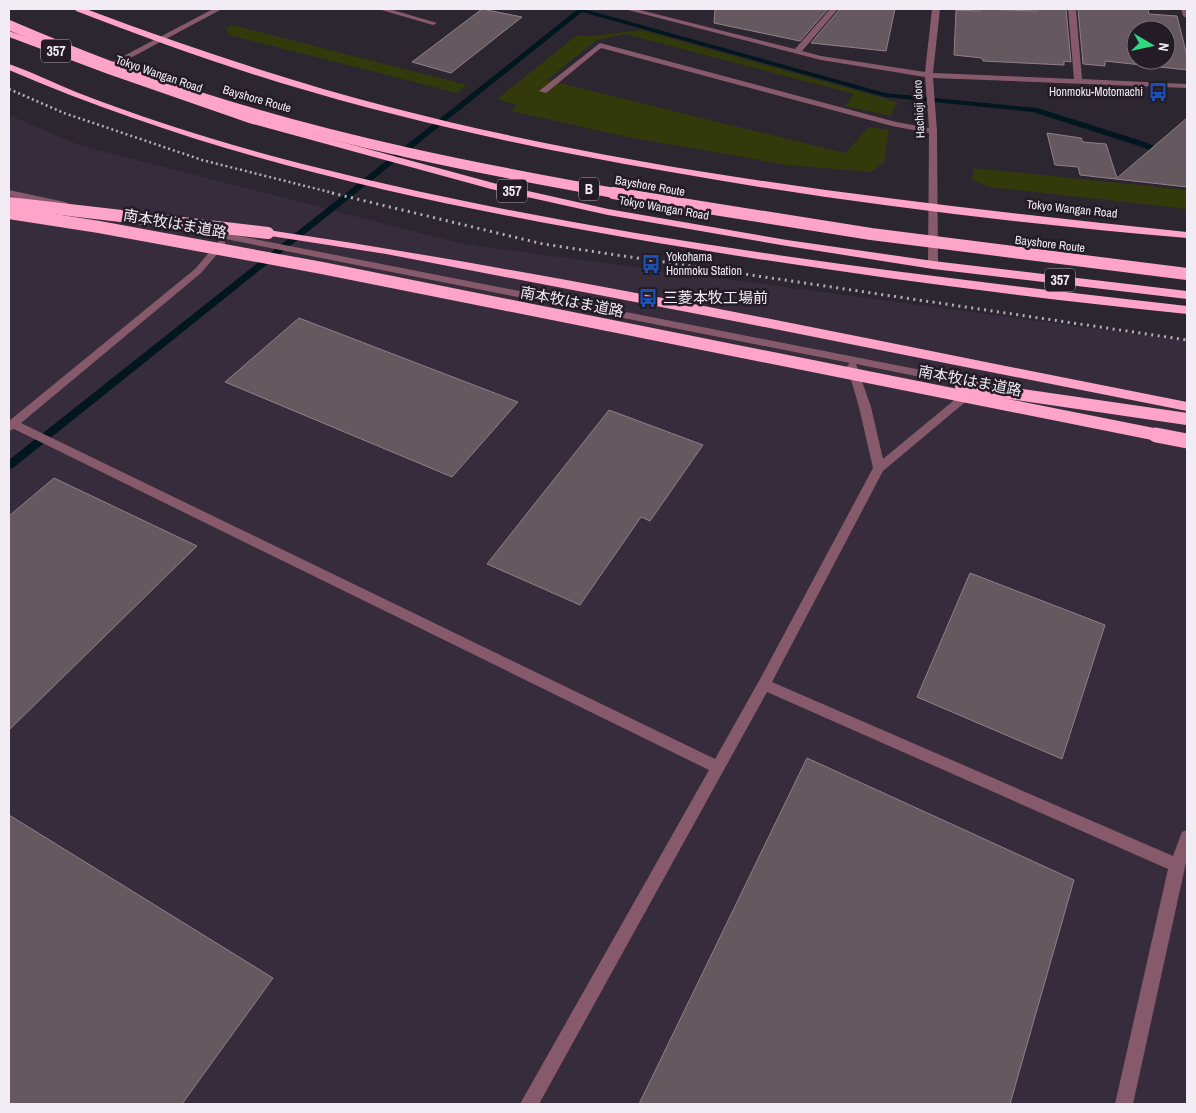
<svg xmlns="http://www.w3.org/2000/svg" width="1196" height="1113" viewBox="0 0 1196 1113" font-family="'Archivo Narrow','Noto Sans JP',sans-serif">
<rect width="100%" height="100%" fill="#2c2630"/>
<!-- built -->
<polygon fill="#362c3c" points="9,115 79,145 463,244 1187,341 1187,1104 9,1104"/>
<!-- green -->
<g fill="#32390b">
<polygon points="232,25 467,85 457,93 229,35 226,28"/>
<polygon points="641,30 897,102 891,116 844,106 854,94 625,34 597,40 547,80 845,153 869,127 889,130 884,162 871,172 788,165 627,137 511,111 517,105 497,99 577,35 591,36"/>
<polygon points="974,168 1187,190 1187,209 988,187 972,179"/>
</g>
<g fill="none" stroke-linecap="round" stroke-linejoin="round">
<!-- stream -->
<polygon fill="#01161e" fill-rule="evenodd" points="578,9 584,9 885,93 1037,108 1142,141 1187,159 1187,164 1136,145 1033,112 885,97 582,12 13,468 9,469 9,460"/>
</g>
<!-- building -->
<g fill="#66585f" stroke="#908189" fill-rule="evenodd">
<polygon points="482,9 522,17 451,73 412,62"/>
<polygon points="715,9 828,9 800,41 714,23"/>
<polygon points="840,9 895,9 886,51 811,43"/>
<polygon points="980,9 1037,11 1037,9 1066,9 1071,62 1064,61 1064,65 983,61 982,58 954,55 956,10 980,11"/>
<path d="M1078 9H1148L1149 14 1177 16 1187 56V70L1105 61V66L1083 64ZM1136 30H1166V60H1136Z"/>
<polygon points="1187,118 1187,187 1080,175 1078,167 1055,165 1047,133 1081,138 1083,142 1106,144 1117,178"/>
<polygon points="299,318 518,402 452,477 225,382"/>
<polygon points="609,410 703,445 650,521 641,517 580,605 487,564"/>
<polygon points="54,478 197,546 9,730 9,516"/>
<polygon points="970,573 1105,625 1062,759 917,697"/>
<polygon points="807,758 1074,880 1010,1104 639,1104"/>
<polygon points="9,815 273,978 182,1104 9,1104"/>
</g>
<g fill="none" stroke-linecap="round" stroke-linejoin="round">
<!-- minor -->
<g fill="#875a6b" fill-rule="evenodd">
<polygon points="213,9 222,9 106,71 99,69"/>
<polygon points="378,9 389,9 437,23 433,25"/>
<polygon points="624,9 636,9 795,49 830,9 838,9 802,51 821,56 925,72 932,9 940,9 933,73 1074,79 1068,9 1076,9 1082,79 1187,84 1187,88 933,78 937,131 938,265 933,268 928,265 929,133 892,126 601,48 546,93 539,91 600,43 896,122 929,128 925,77 821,60"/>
<polygon points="1181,9 1187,9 1187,18 1183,16"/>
<polygon points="9,190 65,202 70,205 65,208 9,196"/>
<path d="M183 225 977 381 978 384 975 387 977 390 976 393 883 471 772 682 1173 856 1182 832 1187 830V858L1133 1104H1115L1168 869 767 692 539 1104H520L709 770 14 429 9 431V421L195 269 219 241H225V245L201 273 21 423 715 759 759 681 873 468 859 407 847 366 850 363 180 230 178 228ZM856 364 970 387 883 459 871 407Z"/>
</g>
<!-- highway -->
<g fill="#fea4c8" fill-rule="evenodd">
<path d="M75 9H86C187 47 289 81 393 108 653 175 921 204 1187 232V238C1013 223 838 202 665 171 536 149 407 121 281 83 212 62 144 37 76 11Z"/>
<polygon points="9,31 257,119 497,184 608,209 787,240 933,261 1187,291 1187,299 933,269 787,246 608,215 491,189 249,123 108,74 9,37"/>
<path d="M9 64C32 72 54 83 76 92 140 117 206 138 272 156 571 235 880 271 1187 306V314C1010 296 833 272 658 243 435 205 218 160 9 70Z"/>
<path d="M268 230C576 276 881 342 1187 402V411L739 322 386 254 264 235 262 233Z"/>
</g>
<!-- rail-far1 -->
<polyline stroke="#b4afb6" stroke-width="2.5" stroke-dasharray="2 3" stroke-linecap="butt" points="9,89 64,113 202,160 337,194"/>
<!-- rail -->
<polyline stroke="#b4afb6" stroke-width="3" stroke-dasharray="2 4.5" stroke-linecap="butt" points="332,193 543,244 1187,340"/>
<!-- highway-bridge-far2 -->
<path stroke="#fea4c8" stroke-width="10" d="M9 25C72 52 135 77 200 97 337 141 478 169 620 194"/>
<!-- highway-bridge-far1 -->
<g stroke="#fea4c8" stroke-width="12">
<polyline points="613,193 871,234 1187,274"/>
<polyline points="9,203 268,233"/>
<polyline points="9,213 99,227 322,268 1163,436"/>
<polyline points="961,386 1187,419"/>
</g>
<!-- highway-bridge -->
<polyline stroke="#fea4c8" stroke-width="15" points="1156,435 1187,441"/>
</g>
<!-- icons -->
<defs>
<g id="bus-bare" transform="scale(1.5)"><path d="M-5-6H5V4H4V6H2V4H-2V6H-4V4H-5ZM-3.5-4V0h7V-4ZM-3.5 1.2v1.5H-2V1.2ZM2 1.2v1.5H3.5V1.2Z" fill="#1a4fb4" stroke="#231c26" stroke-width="2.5" paint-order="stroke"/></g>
</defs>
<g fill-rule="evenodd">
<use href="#bus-bare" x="1158" y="92"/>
<use href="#bus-bare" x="651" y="264"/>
<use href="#bus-bare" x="648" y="298"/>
</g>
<g text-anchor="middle" stroke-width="5" stroke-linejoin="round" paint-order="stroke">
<!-- far-street labels -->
<g font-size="12" fill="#f2edf4" stroke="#231c26">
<text transform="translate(159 74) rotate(19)" y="4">Tokyo Wangan Road</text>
<text transform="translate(257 99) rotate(16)" y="4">Bayshore Route</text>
<text transform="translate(919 109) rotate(-93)" y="4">Hachioji doro</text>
<text transform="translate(650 186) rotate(10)" y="4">Bayshore Route</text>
<text transform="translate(664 208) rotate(10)" y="4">Tokyo Wangan Road</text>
<text transform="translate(1072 209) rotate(6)" y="4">Tokyo Wangan Road</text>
<text transform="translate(1050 244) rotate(7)" y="4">Bayshore Route</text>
</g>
<!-- far-poi labels -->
<g font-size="12" fill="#f2edf4" stroke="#231c26" text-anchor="end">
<text x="1143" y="96">Honmoku-Motomachi</text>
<text x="666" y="261" text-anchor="start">Yokohama<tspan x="666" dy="14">Honmoku Station</tspan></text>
</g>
<!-- shield labels -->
<g fill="#231c26" stroke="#b4aeb6" stroke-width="1">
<rect x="41" y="39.5" width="30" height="23" rx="4"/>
<rect x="579" y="177.5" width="20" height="23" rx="4"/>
<rect x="497" y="179.5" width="30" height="23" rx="4"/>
<rect x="1045" y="268.5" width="30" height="23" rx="4"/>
</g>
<g font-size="14" font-weight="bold" fill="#f2edf4">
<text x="56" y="56">357</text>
<text x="589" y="194">B</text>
<text x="512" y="196">357</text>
<text x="1060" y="285">357</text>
</g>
<!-- street labels -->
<g font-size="15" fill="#f2edf4" stroke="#231c26">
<text transform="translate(175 224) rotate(10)" y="5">南本牧はま道路</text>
<text transform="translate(572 302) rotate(11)" y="5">南本牧はま道路</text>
<text transform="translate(970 381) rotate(11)" y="5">南本牧はま道路</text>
</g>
<!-- poi labels -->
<g font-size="15" fill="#f2edf4" stroke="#231c26" text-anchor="start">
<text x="663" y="303">三菱本牧工場前</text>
</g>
</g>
<!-- border -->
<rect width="1196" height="1113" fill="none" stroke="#f2edf4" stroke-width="20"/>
<!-- north arrow -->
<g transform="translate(1151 45) rotate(99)"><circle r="24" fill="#231c26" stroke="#767078"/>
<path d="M0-4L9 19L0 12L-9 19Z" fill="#31d882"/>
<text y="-8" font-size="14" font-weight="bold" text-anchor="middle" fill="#f2edf4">N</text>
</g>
</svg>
